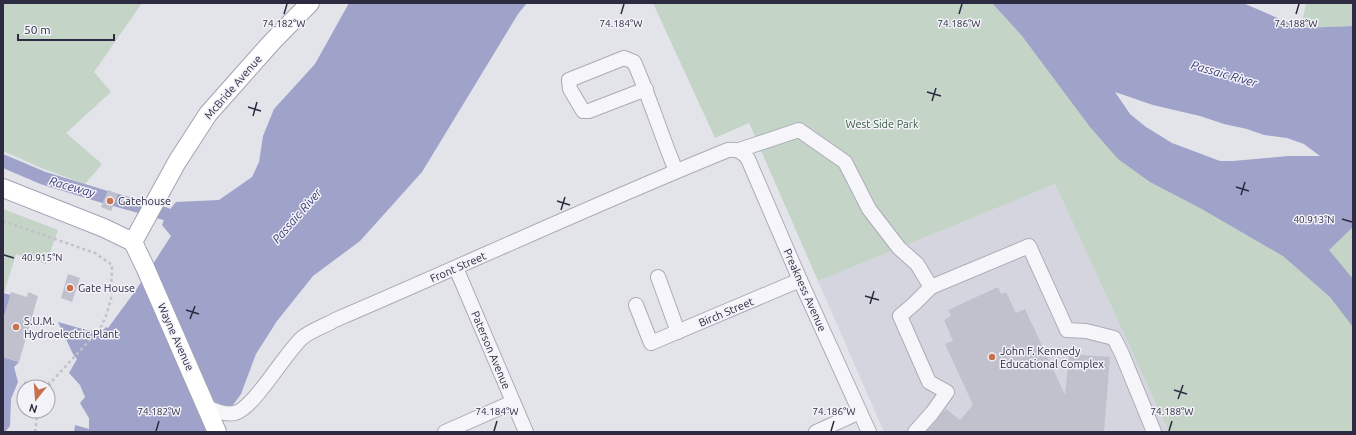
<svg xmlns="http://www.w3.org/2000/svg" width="1356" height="435" viewBox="0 0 1356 435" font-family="Ubuntu,sans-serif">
<rect width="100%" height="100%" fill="#e3e3ea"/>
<!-- built -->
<polygon fill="#d5d5df" points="1055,184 1169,432 884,432 818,281"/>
<!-- green -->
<g fill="#c4d4c7">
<polygon points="3,3 142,3 94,72 111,92 66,133 102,164 85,184 44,169 3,151"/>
<polygon points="653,3 992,3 1022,36 1090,126 1328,250 1353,227 1353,432 1169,432 1055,184 818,281 749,123 715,138"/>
<polygon points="1306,3 1353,3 1353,26 1301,28"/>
<polygon points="3,209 58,230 46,264 16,254 4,293"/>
</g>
<!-- water -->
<g fill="#9fa2c9" fill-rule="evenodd">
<polygon points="349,3 527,3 518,14 422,172 360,241 313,276 277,321 256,354 241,394 213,432 74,432 75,425 89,429 89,418 80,403 85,397 80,385 69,373 77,359 73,354 58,322 86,330 101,332 106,327 108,328 136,290 171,236 162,225 166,214 176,202 219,200 252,177 259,162 263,136 274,109 315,64"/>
<path d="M992 3H1243L1301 28 1353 26V227L1329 250 1353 279V327L1330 297 1283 256 1200 208 1150 182 1118 159 1090 127 1022 36ZM1115 92 1153 105 1200 116 1224 124 1247 129 1264 135 1287 138 1304 144 1320 156H1288L1233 161H1220L1172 143 1146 127 1130 114Z"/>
<polygon points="3,293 11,295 3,320"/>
<polygon points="3,357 19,362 14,367 18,382 11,399 10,426 5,432 3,432"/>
</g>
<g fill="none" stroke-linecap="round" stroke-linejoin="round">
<!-- canal -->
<polyline stroke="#9fa2c9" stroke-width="13" points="3,161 43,178 105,197 166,214"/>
</g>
<!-- building -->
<g fill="#c1c0cd">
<polygon points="108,190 118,194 111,211 101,207"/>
<polygon points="68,274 80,278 72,302 61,298"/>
<polygon points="998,287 1001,294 1006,292 1016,313 1025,309 1065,395 1069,354 1110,357 1104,432 926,432 946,409 960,420 973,405 945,344 953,341 944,320 951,316 948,310"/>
<polygon points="11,292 27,297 28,292 38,296 19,362 3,357 3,320"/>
</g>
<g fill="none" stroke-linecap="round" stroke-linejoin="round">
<!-- minor casing -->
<g stroke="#acacb8" stroke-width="16">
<g id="minor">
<path d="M646 89 589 111H583L570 89 569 80 624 58 634 62C650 98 661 135 676 171"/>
<polyline points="739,150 799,130 845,162 869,209 899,248 917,264 931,287 915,303 900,316 929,382 947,392 932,413 915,432"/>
<polyline points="456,268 526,432"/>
<polyline points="658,277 678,332"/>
<polyline points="931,287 1029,246 1067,330 1086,331 1114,338 1122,354 1154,432"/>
<polyline points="636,305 651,343 800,280"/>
<path d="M206 406C215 411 224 415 235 413 254 408 285 353 302 338 311 330 325 326 335 320 466 264 595 204 728 150 737 149 742 151 748 159L800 280 869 432"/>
<polyline points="445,432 513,402"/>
<polyline points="816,432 860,412"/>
</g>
</g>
<!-- major casing -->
<g stroke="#a3a2b6" stroke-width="20">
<g id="major">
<polyline points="3,188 104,228 133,242"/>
<polyline points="133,242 177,162 208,114 271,43 310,3"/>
<polyline points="133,242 145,267 217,432"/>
</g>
</g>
<!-- path -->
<g stroke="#c2c0c9" stroke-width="2.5" stroke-dasharray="3 3" stroke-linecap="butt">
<polyline points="3,221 95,253 112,265 111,299 106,316 100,329 53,380 48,387"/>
<polyline points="24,383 50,383"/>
<polyline points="1352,417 1353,417"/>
<polyline points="35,432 38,411"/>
</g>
<!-- minor -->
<use href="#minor" stroke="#f6f5f9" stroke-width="14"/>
<!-- major -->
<use href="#major" stroke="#fff" stroke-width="18"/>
</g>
<!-- ticks -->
<path fill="none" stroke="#2d2b42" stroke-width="1.5" d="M284 14 287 4M621 14 624 4M959 14 962 4M1296 14 1299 4M927 92 941 96M932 101 936 88M248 107 261 111M253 116 257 102M1236 187 1249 191M1241 195 1245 182M557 201 570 205M561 210 565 197M1342 219 1352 222M4 255 14 258M865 296 879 300M870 304 874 291M186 310 199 314M190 319 195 306M1174 390 1187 394M1178 399 1183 385M156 431 159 421M494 431 497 421M831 431 834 421M1169 431 1172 421"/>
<!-- markers -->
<g fill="#c9704d" stroke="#f2f2f8" stroke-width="1.5">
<circle cx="110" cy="201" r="4"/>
<circle cx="70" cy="288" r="4"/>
<circle cx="16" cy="327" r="4"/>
<circle cx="992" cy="357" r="4"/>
</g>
<g text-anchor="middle" stroke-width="3" stroke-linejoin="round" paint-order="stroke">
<!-- street labels -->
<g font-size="11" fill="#2d2b42" stroke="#f2f2f8">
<text transform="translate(233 87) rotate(-49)" y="4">McBride Avenue</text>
<text transform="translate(458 267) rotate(-24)" y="4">Front Street</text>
<text transform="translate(805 290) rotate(66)" y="4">Preakness Avenue</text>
<text transform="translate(726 312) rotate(-23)" y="4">Birch Street</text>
<text transform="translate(176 337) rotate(66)" y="4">Wayne Avenue</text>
<text transform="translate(491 350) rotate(67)" y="4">Paterson Avenue</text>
</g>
<!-- park labels -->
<g font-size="11" fill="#395d42" stroke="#f2f2f8">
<text x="882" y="128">West Side Park</text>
</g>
<!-- poi labels -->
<g font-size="11" fill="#2d2b42" stroke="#f2f2f8" text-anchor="start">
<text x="118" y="205">Gatehouse</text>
<text x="78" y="292">Gate House</text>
<text x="24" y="325">S.U.M.<tspan x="24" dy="13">Hydroelectric Plant</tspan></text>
<text x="1000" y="355">John F. Kennedy<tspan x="1000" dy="13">Educational Complex</tspan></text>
</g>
<!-- water labels -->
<g font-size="12" font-style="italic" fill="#373874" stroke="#f2f2f8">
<text transform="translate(1224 74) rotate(16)" y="4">Passaic River</text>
<text transform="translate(72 187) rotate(16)" y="4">Raceway</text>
<text transform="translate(297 216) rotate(-49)" y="4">Passaic River</text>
</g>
</g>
<g font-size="10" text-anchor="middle" fill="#2d2b42" stroke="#f2f2f8" stroke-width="3" stroke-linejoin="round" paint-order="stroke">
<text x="284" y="27">74.182°W</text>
<text x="621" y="27">74.184°W</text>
<text x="959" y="27">74.186°W</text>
<text x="1296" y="27">74.188°W</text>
<text x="1314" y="223">40.913°N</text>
<text x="42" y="261">40.915°N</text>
<text x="159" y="415">74.182°W</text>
<text x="497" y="415">74.184°W</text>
<text x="834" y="415">74.186°W</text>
<text x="1172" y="415">74.188°W</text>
</g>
<!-- border -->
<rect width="1356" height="435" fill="none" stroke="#2d2b42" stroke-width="8"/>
<!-- north arrow -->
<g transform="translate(36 399) rotate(197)"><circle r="19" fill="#f2f2f8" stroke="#a3a2af"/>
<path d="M0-3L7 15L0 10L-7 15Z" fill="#c9704d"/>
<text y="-6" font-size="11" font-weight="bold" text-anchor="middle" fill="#2d2b42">N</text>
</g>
<!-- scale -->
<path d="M18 34v6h96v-6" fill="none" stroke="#2d2b42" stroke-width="2"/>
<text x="24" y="34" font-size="12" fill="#2d2b42" stroke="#f2f2f8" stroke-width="3" paint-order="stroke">50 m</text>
</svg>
